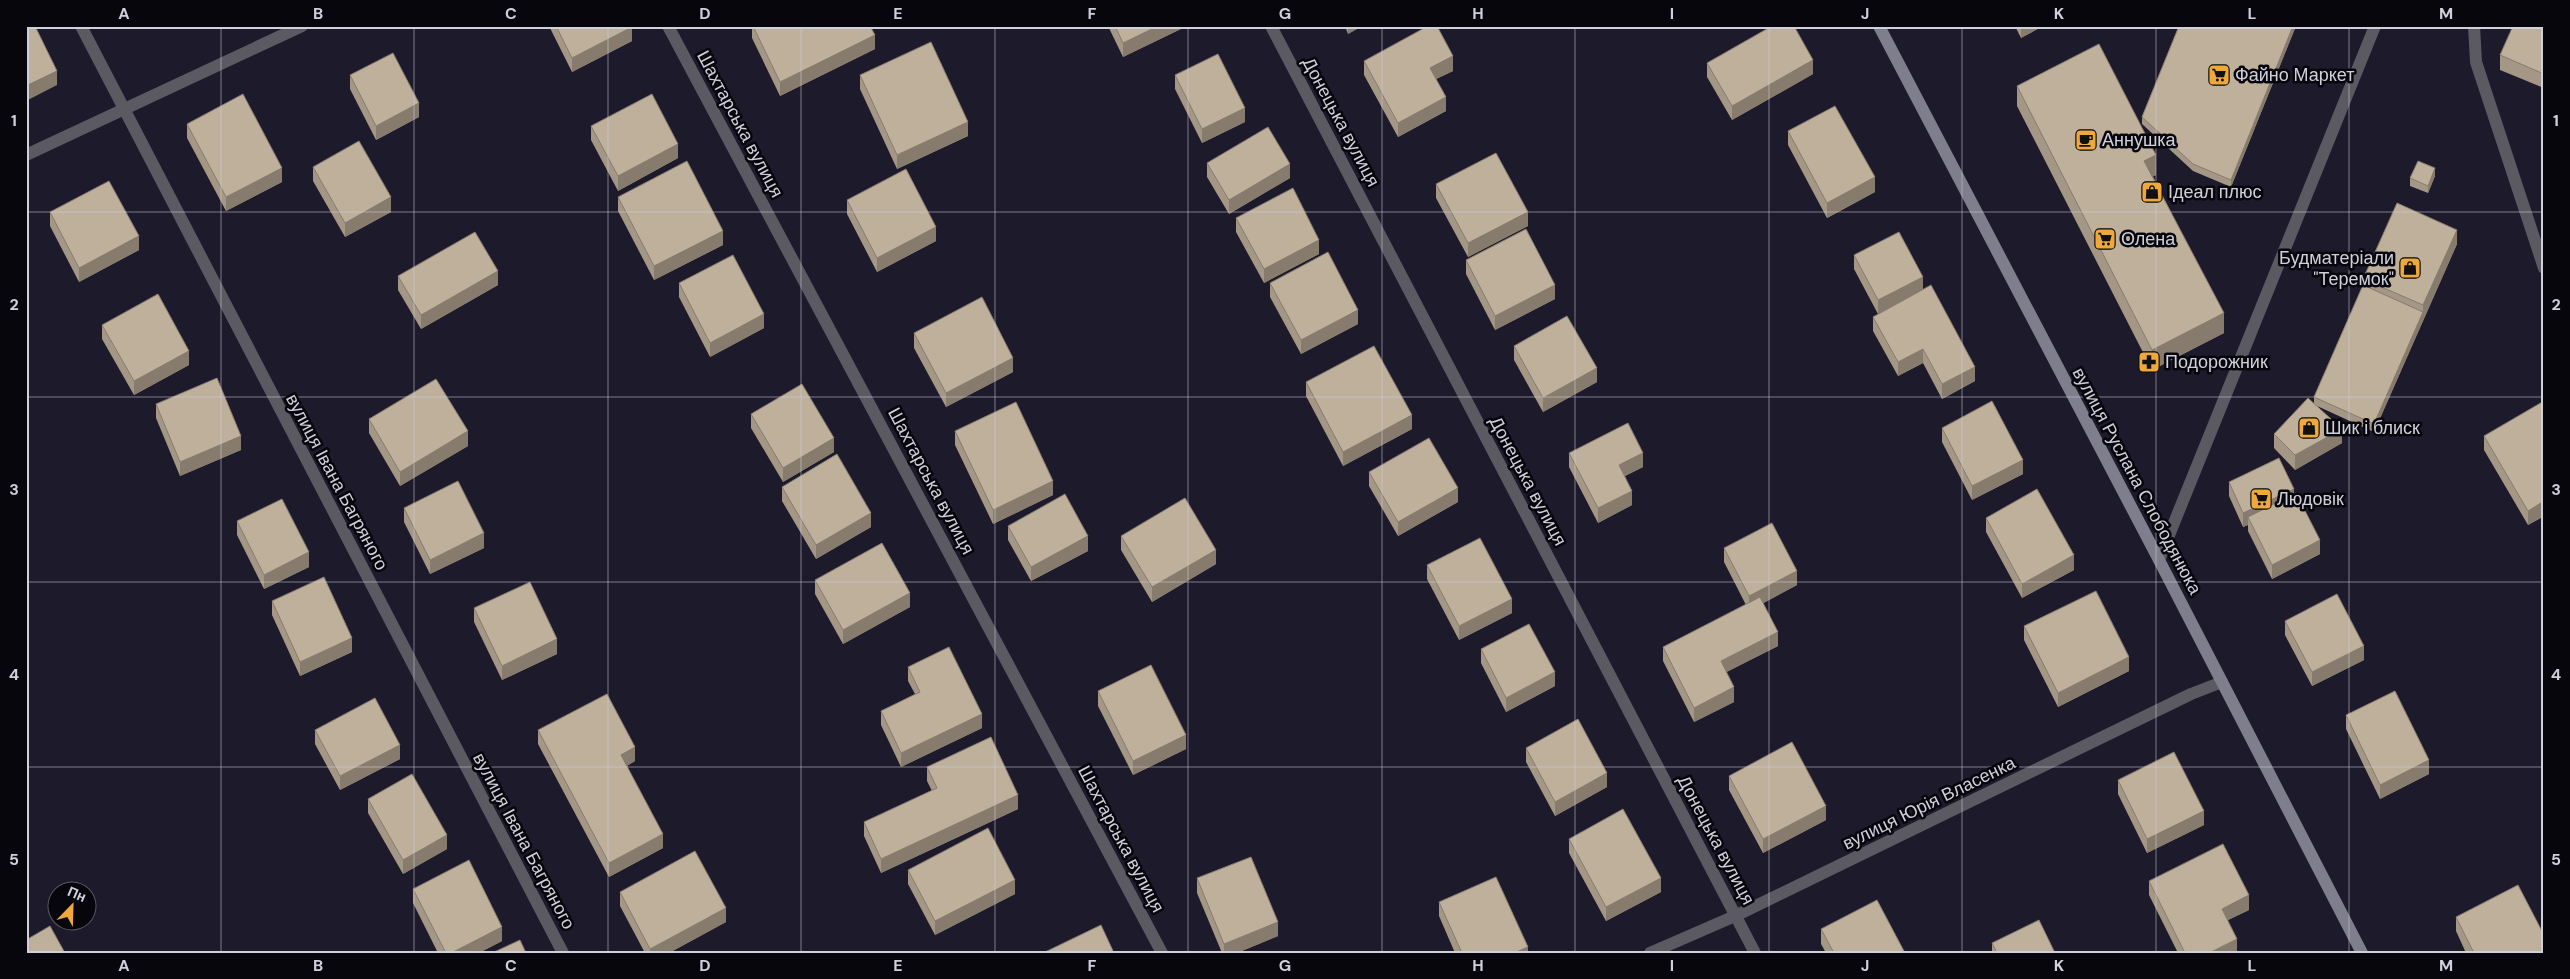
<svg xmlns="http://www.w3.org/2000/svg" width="2570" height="979" viewBox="0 0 2570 979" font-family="'DM Sans',sans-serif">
<rect width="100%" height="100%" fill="#1c1a2b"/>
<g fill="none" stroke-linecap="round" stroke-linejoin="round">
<!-- street -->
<g stroke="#5b5a63" stroke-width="12">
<polyline points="81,26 563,953"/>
<polyline points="668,26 1162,953"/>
<polyline points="1271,26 1755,953"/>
<polyline points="2474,26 2476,62 2544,268"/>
<polyline points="26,155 302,26"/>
<polyline points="2159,560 2375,26"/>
<polyline points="1650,953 1735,916 2191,694 2222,682"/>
</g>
<!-- secondary -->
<polyline stroke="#7e7e8c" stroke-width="12" points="1879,26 2159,560 2362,953"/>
</g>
<!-- wall -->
<g fill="#a49786">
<polygon points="549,26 631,26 632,41 572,72"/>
<polygon points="752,26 870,26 875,49 780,96 752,38"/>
<polygon points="1108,26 1187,26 1123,57"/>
<polygon points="1345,26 1362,26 1348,34"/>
<polygon points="2015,26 2043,26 2021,38"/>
<polygon points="2179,26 2296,26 2231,187 2193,171 2142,124 2142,117"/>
<polygon points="2544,26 2544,88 2500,70 2500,55"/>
<polygon points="1364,61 1453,71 1436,79 1446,111 1398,137 1364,75"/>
<polygon points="1707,63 1813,74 1732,120 1707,77"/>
<polygon points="350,75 419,117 376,140 350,89"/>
<polygon points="860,75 968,136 897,169 860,89"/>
<polygon points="1175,75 1245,122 1202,143 1175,89"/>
<polygon points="2017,86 2156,175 2153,176 2224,333 2152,370 2017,106"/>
<polygon points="187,124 282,182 226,211 187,138"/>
<polygon points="591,126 678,158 618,191 591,140"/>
<polygon points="1788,131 1875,192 1827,218 1788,145"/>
<polygon points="1207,163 1290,178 1229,214 1207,177"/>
<polygon points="313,167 391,212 345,237 313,181"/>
<polygon points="2435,176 2428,193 2410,186 2410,178"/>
<polygon points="1436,184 1528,226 1468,257 1436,198"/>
<polygon points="618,197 723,245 654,280 618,211"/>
<polygon points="847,200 936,241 877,272 847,214"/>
<polygon points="50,212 139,250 79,282 50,226"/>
<polygon points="1236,218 1319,254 1264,283 1236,232"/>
<polygon points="2457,244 2374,432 2317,406 2342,443 2295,470 2274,448 2274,434 2314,403 2314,397 2363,285 2363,279"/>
<polygon points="1854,255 1923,290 1975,381 1942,399 1923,363 1898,376 1873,331 1873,317 1888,309 1878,314 1854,269"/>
<polygon points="1466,260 1555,299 1495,330 1466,274"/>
<polygon points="398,276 498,285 421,329 398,290"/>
<polygon points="679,283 764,328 710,357 679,297"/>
<polygon points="1270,283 1358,324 1301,354 1270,297"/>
<polygon points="102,325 189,365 134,395 102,339"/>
<polygon points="914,333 1013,372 946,407 914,348"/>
<polygon points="1514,346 1597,382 1543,412 1514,360"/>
<polygon points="1306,382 1412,429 1343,466 1306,396"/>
<polygon points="2544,401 2544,516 2528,525 2484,450 2484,436"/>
<polygon points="156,404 241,450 180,476 156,418"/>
<polygon points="751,414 834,452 783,482 751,428"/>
<polygon points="369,419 468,446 400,486 369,433"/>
<polygon points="1942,428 2023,474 1972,500 1942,442"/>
<polygon points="955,431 1053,495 993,524 955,445"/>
<polygon points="1569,453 1643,467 1625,476 1632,505 1598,523 1569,467"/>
<polygon points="1369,472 1458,502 1398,536 1369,486"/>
<polygon points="2229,482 2294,494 2320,554 2272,579 2248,531 2248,525 2243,527 2229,496"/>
<polygon points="782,487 871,527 816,559 782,501"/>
<polygon points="404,508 484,548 430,574 404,522"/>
<polygon points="1986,518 2074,570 2022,598 1986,532"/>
<polygon points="237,521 309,567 264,589 237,535"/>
<polygon points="1008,526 1088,551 1031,581 1008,540"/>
<polygon points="1121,536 1216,564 1152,602 1121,550"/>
<polygon points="1724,548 1797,585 1763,603 1778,646 1726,672 1734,702 1694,722 1663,661 1663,647 1746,605 1724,562"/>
<polygon points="1427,565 1512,613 1459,640 1427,579"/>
<polygon points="815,580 910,607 843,644 815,594"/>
<polygon points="272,601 352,652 300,676 272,615"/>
<polygon points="474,608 557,654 502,680 474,622"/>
<polygon points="2285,621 2364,660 2312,686 2285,635"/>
<polygon points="2024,626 2129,671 2058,707 2024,640"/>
<polygon points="1481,649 1555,686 1506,712 1481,663"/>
<polygon points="908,667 982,728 901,767 881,725 881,711 915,694 908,681"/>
<polygon points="1098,691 1186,749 1133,775 1098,706"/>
<polygon points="2346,715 2429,774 2380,799 2346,729"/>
<polygon points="315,730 400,759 340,790 315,744"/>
<polygon points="538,730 635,761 627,766 663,848 609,877 538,744"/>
<polygon points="1526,748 1607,787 1555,816 1526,762"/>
<polygon points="927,767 1018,809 881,873 864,836 864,822 932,791 927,781"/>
<polygon points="1729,776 1826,820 1763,853 1729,790"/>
<polygon points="2118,780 2204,825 2147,853 2118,794"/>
<polygon points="368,799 447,849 403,874 368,813"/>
<polygon points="1569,839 1661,892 1606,921 1569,853"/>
<polygon points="908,870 1015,894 935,935 908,884"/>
<polygon points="1197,878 1278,936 1237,953 1222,953 1197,893"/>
<polygon points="2149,881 2249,910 2228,920 2237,953 2178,953 2149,895"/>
<polygon points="413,889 502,941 479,953 438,953 413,903"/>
<polygon points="620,892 726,922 669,953 645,953 620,906"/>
<polygon points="1439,902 1528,953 1455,953 1439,916"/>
<polygon points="2456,917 2544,953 2466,953 2456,931"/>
<polygon points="1821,929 1905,953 1826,953 1821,944"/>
<polygon points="1992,943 2055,953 1992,953"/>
</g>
<!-- shaded-wall -->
<g fill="#867b6d">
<polygon points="1158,26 1187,26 1123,57 1123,43"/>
<polygon points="1348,26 1362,26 1348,34"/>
<polygon points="2021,26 2043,26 2021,38"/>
<polygon points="2293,26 2296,26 2231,187 2231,180"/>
<polygon points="632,27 632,41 572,72 572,58"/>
<polygon points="875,35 875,49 780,96 780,82"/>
<polygon points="1453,56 1453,71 1430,82 1430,68"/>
<polygon points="1813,60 1813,74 1732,120 1732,106"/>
<polygon points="57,71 57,85 26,101 26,86"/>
<polygon points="1446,97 1446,111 1398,137 1398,123"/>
<polygon points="419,103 419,117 376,140 376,126"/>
<polygon points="1245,108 1245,122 1202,143 1202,129"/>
<polygon points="968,122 968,136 897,169 897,155"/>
<polygon points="678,144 678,158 618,191 618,176"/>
<polygon points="2156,155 2156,175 2144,181 2144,161"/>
<polygon points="1290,164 1290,178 1229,214 1229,200"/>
<polygon points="282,168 282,182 226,211 226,197"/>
<polygon points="2435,168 2435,176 2428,193 2428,186"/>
<polygon points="1875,177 1875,192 1827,218 1827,203"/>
<polygon points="391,197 391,212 345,237 345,223"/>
<polygon points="1528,212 1528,226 1468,257 1468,243"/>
<polygon points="936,227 936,241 877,272 877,258"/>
<polygon points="2457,230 2457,244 2374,432 2374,424 2423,312 2423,305"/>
<polygon points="723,231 723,245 654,280 654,266"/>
<polygon points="139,236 139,250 79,282 79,268"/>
<polygon points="1319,240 1319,254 1264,283 1264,269"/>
<polygon points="498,271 498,285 421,329 421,315"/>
<polygon points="1923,277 1923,291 1878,314 1878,300"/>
<polygon points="1555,285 1555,299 1495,330 1495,316"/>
<polygon points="1358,310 1358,324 1301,354 1301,340"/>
<polygon points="2224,313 2224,333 2152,370 2152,350"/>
<polygon points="764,314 764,328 710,357 710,343"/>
<polygon points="1923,349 1923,363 1898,376 1898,362"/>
<polygon points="189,351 189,365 134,395 134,381"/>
<polygon points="1013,358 1013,372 946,407 946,393"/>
<polygon points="1975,367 1975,381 1942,399 1942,384"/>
<polygon points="1597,368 1597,382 1543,412 1543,398"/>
<polygon points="1412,415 1412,429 1343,466 1343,452"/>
<polygon points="2342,429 2342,443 2295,470 2295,455"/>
<polygon points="468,431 468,446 400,486 400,472"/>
<polygon points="241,436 241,450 180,476 180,462"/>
<polygon points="834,438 834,452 783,482 783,468"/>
<polygon points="1643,453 1643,467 1619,479 1619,465"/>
<polygon points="2023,460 2023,474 1972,500 1972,486"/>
<polygon points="1053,481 1053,495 993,524 993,510"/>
<polygon points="1458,488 1458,502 1398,536 1398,522"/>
<polygon points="2294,489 2294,503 2248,517 2248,525 2243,527 2243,513"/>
<polygon points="1632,491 1632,505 1598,523 1598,508"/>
<polygon points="2544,501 2544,516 2528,525 2528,511"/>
<polygon points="871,513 871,527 816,559 816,545"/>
<polygon points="484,533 484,548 430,574 430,560"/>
<polygon points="1088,536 1088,551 1031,581 1031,567"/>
<polygon points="2320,540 2320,554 2272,579 2272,565"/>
<polygon points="1216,550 1216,564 1152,602 1152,587"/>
<polygon points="309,552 309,567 264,589 264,575"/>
<polygon points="2074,555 2074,570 2022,598 2022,584"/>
<polygon points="1797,571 1797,585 1749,611 1749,596"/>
<polygon points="910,593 910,607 843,644 843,630"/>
<polygon points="1512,599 1512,613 1459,640 1459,626"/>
<polygon points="1778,632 1778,646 1721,675 1721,661"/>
<polygon points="352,638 352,652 300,676 300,662"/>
<polygon points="557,639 557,654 502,680 502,666"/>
<polygon points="2364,646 2364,660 2312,686 2312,672"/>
<polygon points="2129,657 2129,671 2058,707 2058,693"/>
<polygon points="1555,672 1555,686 1506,712 1506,698"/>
<polygon points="1734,687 1734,702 1694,722 1694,708"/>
<polygon points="982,714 982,728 901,767 901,753"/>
<polygon points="1186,735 1186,749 1133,775 1133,761"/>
<polygon points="400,745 400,759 340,790 340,776"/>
<polygon points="635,747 635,761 621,769 621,755"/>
<polygon points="2429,760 2429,774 2380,799 2380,785"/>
<polygon points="1607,773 1607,787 1555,816 1555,802"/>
<polygon points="1018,795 1018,809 881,873 881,859"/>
<polygon points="1826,806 1826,820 1763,853 1763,839"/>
<polygon points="2204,811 2204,825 2147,853 2147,839"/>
<polygon points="663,834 663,848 609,877 609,863"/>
<polygon points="447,835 447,849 403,874 403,860"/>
<polygon points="1661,878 1661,892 1606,921 1606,907"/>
<polygon points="1015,880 1015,894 935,935 935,921"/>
<polygon points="2249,895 2249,910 2222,923 2222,909"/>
<polygon points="726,908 726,922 669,953 650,953 650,949"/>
<polygon points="1278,922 1278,936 1237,953 1224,953 1224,944"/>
<polygon points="502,927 502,941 479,953 451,953"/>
<polygon points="2237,939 2237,953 2209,953"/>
<polygon points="1528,947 1528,953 1514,953"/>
</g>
<!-- building -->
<g fill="#bfb09c" stroke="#867b6d">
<polygon points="26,26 35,26 57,71 26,86"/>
<polygon points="556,26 631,26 632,27 572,58"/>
<polygon points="753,26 870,26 875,35 780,82"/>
<polygon points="1115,26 1158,26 1123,43"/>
<polygon points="1428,26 1437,26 1453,56 1430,68 1446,97 1398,123 1364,61"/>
<polygon points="1772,26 1794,26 1813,60 1732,106 1707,63"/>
<polygon points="2179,26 2293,26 2231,180 2193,164 2142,117"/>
<polygon points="2513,26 2544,26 2544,74 2500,55"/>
<polygon points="931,42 968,122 897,155 860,75"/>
<polygon points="2099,44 2156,155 2144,161 2224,313 2152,350 2017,86"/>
<polygon points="393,53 419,103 376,126 350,75"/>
<polygon points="1218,54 1245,108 1202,129 1175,75"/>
<polygon points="243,94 282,168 226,197 187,124"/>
<polygon points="652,94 678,144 618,176 591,126"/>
<polygon points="1835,106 1875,177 1827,203 1788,131"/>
<polygon points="1268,127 1290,164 1229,200 1207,163"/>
<polygon points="359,141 391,197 345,223 313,167"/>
<polygon points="1496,153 1528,212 1468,243 1436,184"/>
<polygon points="687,161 723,231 654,266 618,197"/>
<polygon points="2418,161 2435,168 2428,186 2410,178"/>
<polygon points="906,169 936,227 877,258 847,200"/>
<polygon points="109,181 139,236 79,268 50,212"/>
<polygon points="1293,188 1319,240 1264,269 1236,218"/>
<polygon points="2397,203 2457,230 2423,305 2363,279"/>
<polygon points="1526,229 1555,285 1495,316 1466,260"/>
<polygon points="475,232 498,271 421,315 398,276"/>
<polygon points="1899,232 1923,277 1878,300 1854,255"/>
<polygon points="1328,252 1358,310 1301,340 1270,283"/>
<polygon points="733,255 764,314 710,343 679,283"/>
<polygon points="1931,285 1975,367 1942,384 1923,349 1898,362 1873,317"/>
<polygon points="2363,285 2423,312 2374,424 2314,397"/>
<polygon points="158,294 189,351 134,381 102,325"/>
<polygon points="982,297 1013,358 946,393 914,333"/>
<polygon points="1567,316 1597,368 1543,398 1514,346"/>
<polygon points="1374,346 1412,415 1343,452 1306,382"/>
<polygon points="217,378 241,436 180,462 156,404"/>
<polygon points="436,379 468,431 400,472 369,419"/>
<polygon points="802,384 834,438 783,468 751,414"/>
<polygon points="2308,398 2342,429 2295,455 2274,434"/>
<polygon points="1992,401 2023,460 1972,486 1942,428"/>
<polygon points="2544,401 2544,501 2528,511 2484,436"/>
<polygon points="1016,402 1053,481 993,510 955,431"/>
<polygon points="1628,423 1643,453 1619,465 1632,491 1598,508 1569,453"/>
<polygon points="1429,438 1458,488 1398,522 1369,472"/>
<polygon points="837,454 871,513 816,545 782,487"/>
<polygon points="2279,458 2294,489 2243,513 2229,482"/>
<polygon points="458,481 484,533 430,560 404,508"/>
<polygon points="2037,489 2074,555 2022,584 1986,518"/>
<polygon points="2296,493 2320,540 2272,565 2248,517"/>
<polygon points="1065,494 1088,536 1031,567 1008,526"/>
<polygon points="1185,498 1216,550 1152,587 1121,536"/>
<polygon points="282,499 309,552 264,575 237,521"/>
<polygon points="1772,523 1797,571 1749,596 1724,548"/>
<polygon points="1480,538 1512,599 1459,626 1427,565"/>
<polygon points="882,543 910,593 843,630 815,580"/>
<polygon points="324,577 352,638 300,662 272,601"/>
<polygon points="530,582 557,639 502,666 474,608"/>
<polygon points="2096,591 2129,657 2058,693 2024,626"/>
<polygon points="2337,594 2364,646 2312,672 2285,621"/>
<polygon points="1760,597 1778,632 1721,661 1734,687 1694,708 1663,647"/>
<polygon points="1529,624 1555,672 1506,698 1481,649"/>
<polygon points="949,647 982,714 901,753 881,711 920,692 908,667"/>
<polygon points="1151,665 1186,735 1133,761 1098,691"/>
<polygon points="2395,691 2429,760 2380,785 2346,715"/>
<polygon points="607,694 635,747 621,755 663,834 609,863 538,730"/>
<polygon points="375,698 400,745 340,776 315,730"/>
<polygon points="1578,719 1607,773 1555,802 1526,748"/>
<polygon points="991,737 1018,795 881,859 864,822 937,788 927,767"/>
<polygon points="1792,742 1826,806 1763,839 1729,776"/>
<polygon points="2174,752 2204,811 2147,839 2118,780"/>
<polygon points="412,774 447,835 403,860 368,799"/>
<polygon points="1623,809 1661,878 1606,907 1569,839"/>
<polygon points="988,828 1015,880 935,921 908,870"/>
<polygon points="2223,844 2249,895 2222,909 2237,939 2209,953 2185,953 2149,881"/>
<polygon points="695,851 726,908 650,949 620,892"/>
<polygon points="1251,857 1278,922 1224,944 1197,878"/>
<polygon points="469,860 502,927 451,953 446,953 413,889"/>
<polygon points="1496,877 1528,947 1514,953 1462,953 1439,902"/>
<polygon points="2518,885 2544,935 2544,952 2474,953 2456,917"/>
<polygon points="1877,900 1905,953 1834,953 1821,929"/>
<polygon points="2039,920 2055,953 1997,953 1992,943"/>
<polygon points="1101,925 1114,953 1043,953"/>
<polygon points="50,926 65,953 26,953 26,940"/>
<polygon points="520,940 526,953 492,953"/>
</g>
<!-- grid -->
<path fill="none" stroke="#d0d0db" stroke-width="1" stroke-opacity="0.55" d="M221 26V953M414 26V953M608 26V953M801 26V953M995 26V953M1188 26V953M1382 26V953M1575 26V953M1769 26V953M1962 26V953M2156 26V953M2349 26V953M26 212H2544M26 397H2544M26 582H2544M26 767H2544"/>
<!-- icons -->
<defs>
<g id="supermarket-square" transform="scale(1.125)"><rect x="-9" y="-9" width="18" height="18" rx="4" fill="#eea83c" stroke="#07060d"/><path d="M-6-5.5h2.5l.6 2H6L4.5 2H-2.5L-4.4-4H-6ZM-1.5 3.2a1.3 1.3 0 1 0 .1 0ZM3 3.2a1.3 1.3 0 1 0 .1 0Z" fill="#111"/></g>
<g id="cafe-square" transform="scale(1.125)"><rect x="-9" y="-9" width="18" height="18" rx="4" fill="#eea83c" stroke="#07060d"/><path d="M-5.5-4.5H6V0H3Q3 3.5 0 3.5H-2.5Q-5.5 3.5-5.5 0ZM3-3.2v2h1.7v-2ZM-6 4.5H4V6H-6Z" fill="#111"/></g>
<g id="shop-square" transform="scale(1.125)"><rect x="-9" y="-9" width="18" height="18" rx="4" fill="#eea83c" stroke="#07060d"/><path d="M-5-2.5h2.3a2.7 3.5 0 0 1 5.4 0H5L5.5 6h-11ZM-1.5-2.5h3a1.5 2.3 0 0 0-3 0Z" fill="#111"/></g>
<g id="pharmacy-square" transform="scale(1.125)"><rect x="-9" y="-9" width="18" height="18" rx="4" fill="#eea83c" stroke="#07060d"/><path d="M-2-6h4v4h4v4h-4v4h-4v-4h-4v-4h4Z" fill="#111"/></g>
</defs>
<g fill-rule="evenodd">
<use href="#supermarket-square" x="2219" y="75"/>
<use href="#cafe-square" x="2086" y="140"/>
<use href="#shop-square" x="2152" y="192"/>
<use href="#supermarket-square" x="2105" y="239"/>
<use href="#shop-square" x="2410" y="268"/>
<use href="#pharmacy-square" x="2149" y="362"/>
<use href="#shop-square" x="2309" y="428"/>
<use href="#supermarket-square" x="2261" y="499"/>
</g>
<g text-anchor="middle" stroke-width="5" stroke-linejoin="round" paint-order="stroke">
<!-- poi labels -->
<g font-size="18" fill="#d0d0db" stroke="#07060d" text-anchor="start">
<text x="2235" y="81">Файно Маркет</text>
<text x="2102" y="146">Аннушка</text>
<text x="2168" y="198">Ідеал плюс</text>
<text x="2121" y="245">Олена</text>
<text x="2394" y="264" text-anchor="end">Будматеріали<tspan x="2394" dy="21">"Теремок"</tspan></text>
<text x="2165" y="368">Подорожник</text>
<text x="2325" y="434">Шик і блиск</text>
<text x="2277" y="505">Людовік</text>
</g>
<!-- street labels -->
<g font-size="18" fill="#d0d0db" stroke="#07060d">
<text transform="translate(1341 122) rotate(62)" y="6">Донецька вулиця</text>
<text transform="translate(740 124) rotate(62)" y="6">Шахтарська вулиця</text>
<text transform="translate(931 481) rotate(62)" y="6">Шахтарська вулиця</text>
<text transform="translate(1528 481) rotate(62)" y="6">Донецька вулиця</text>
<text transform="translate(2137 481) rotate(62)" y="6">вулиця Руслана Слободянюка</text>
<text transform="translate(337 482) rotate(62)" y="6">вулиця Івана Багряного</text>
<text transform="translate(1929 803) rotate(-26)" y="6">вулиця Юрія Власенка</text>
<text transform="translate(1121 839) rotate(62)" y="6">Шахтарська вулиця</text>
<text transform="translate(1716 840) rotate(62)" y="6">Донецька вулиця</text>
<text transform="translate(524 841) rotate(62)" y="6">вулиця Івана Багряного</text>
</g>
</g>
<!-- border -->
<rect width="2570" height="979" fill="none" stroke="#07060d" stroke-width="55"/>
<!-- north arrow -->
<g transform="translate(72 906) rotate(23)"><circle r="24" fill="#07060d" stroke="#57575f"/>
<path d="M0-4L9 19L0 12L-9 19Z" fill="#eea83c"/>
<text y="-8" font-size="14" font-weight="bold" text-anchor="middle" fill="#d0d0db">Пн</text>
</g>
<rect x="28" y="28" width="2514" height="924" fill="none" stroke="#d0d0db" stroke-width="2"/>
<g font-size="16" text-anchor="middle" font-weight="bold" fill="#d0d0db">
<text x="124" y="19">A</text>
<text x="318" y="19">B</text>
<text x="511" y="19">C</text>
<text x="705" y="19">D</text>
<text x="898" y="19">E</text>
<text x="1092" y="19">F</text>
<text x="1285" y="19">G</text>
<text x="1478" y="19">H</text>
<text x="1672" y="19">I</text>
<text x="1865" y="19">J</text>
<text x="2059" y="19">K</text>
<text x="2252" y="19">L</text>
<text x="2446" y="19">M</text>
<text x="14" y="126">1</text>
<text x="2556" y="126">1</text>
<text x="14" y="310">2</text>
<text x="2556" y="310">2</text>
<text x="14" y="495">3</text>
<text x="2556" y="495">3</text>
<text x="14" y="680">4</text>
<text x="2556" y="680">4</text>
<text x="14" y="865">5</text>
<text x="2556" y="865">5</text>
<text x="124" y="971">A</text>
<text x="318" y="971">B</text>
<text x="511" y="971">C</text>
<text x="705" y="971">D</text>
<text x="898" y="971">E</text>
<text x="1092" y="971">F</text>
<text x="1285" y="971">G</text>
<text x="1478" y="971">H</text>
<text x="1672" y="971">I</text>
<text x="1865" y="971">J</text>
<text x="2059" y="971">K</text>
<text x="2252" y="971">L</text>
<text x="2446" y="971">M</text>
</g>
</svg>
